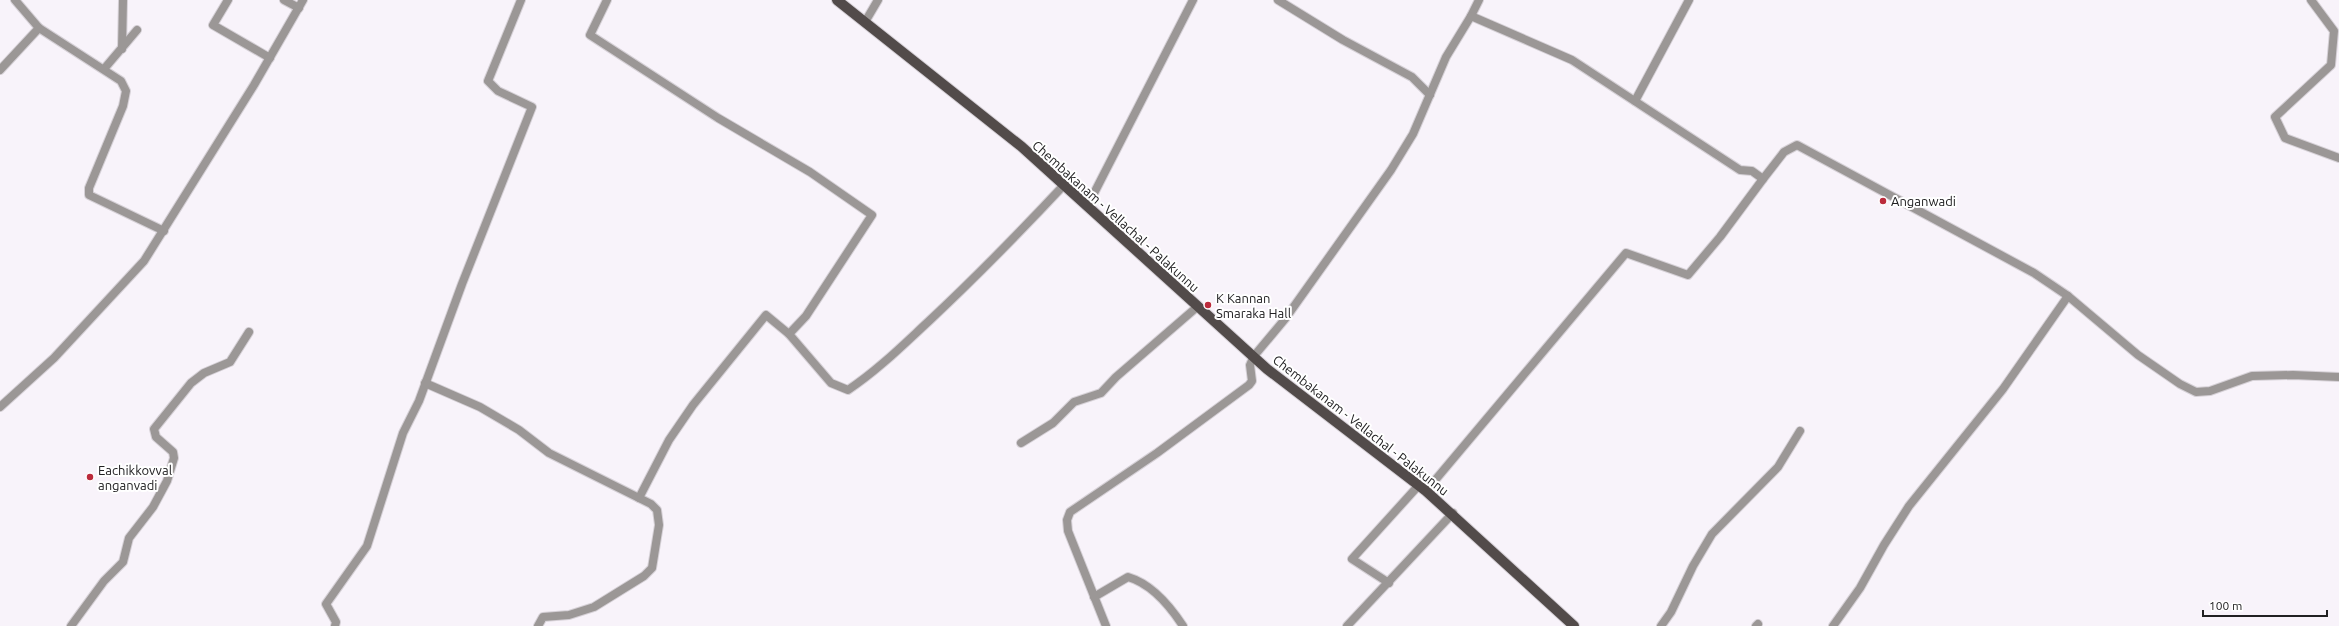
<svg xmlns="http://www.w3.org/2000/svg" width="2339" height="626" viewBox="0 0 2339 626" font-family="Ubuntu,sans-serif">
<rect width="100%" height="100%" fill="#f8f3fa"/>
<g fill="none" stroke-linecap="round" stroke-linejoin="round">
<!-- minor casing -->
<g stroke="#d6d1d7" stroke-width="10">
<g id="minor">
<polyline points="15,0 39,28 121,81 126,91 123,106 89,188 89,195 164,231"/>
<polyline points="228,0 213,25 270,58"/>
<polyline points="284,0 299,8"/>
<polyline points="607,0 590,35 718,118 810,172 872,215 806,316 789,334 766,315 693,405 669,440 639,498"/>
<polyline points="1278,0 1343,40 1412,77 1430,95"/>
<polyline points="2311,0 2334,31 2331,65 2275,117 2285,138 2339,158"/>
<polyline points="1471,16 1479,0"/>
<polyline points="865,22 878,0"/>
<polyline points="122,49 123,0"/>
<polyline points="104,69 137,30"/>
<polyline points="0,70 39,28"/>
<polyline points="1635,101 1689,0"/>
<polyline points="1088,205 1193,0"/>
<path d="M789 334 831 383 848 390C878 370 903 345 929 321 976 277 1020 232 1064 185"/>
<polyline points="425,383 480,407 519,430 549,453 651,504 657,510 659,525 652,568 644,576 594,607 569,615 543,617 538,626"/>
<polyline points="0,407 54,358 144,261 254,85 303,0"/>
<polyline points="1021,443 1053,423 1074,402 1101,393 1116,377 1197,307"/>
<polyline points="1426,491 1626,253 1688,275 1720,237 1763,179"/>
<polyline points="1389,583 1352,559 1419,485"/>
<path d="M1094 597 1128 577C1152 584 1170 606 1183 626"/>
<polyline points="71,626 104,581 123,562 129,538 153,507 167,481 174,458 173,452 156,437 154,429 191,383 204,373 230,362 249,332"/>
<polyline points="335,626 336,622 326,604 367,546 403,433 419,401 462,284 532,107 498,91 488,81 521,0"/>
<polyline points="1106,626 1068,531 1067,520 1070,512 1157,453 1249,385 1252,381 1250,365 1254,356 1285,319 1391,170 1413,134 1446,57 1471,16 1572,60 1740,170 1752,171 1763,179 1784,152 1797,145 2034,273 2068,296 2138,355 2180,384 2196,392 2210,391 2252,376 2293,375 2339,377"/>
<polyline points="1347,626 1453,513"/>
<polyline points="1661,626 1671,612 1693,566 1712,534 1778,467 1800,431"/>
<polyline points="1756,626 1758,624"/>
<polyline points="1833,626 1860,588 1884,545 1909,506 2003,389 2068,296"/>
</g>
</g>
<!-- major casing -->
<g stroke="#d6d1d7" stroke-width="12">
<polyline id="major" points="837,0 1022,147 1267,369 1426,491 1574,626"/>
</g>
<!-- minor -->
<use href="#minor" stroke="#9b9796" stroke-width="8"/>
<!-- major -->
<use href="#major" stroke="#524b4a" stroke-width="10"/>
</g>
<!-- markers -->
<g fill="#bb2a3b" stroke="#fff" stroke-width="1.5">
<circle cx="1883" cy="201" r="4"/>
<circle cx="1208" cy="305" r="4"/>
<circle cx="90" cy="477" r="4"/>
</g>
<g text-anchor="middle" stroke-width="4" stroke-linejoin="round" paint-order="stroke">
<!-- poi labels -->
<g font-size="13" fill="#212022" stroke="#fff" text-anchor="start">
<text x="1891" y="206">Anganwadi</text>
<text x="1216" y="303">K Kannan<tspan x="1216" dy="15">Smaraka Hall</tspan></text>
<text x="98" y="475">Eachikkovval<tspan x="98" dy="15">anganvadi</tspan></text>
</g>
<!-- street labels -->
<g font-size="13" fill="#212022" stroke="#fff">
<text transform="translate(1116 216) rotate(42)" y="5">Chembakanam - Vellachal - Palakunnu</text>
<text transform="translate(1361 425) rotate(38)" y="5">Chembakanam - Vellachal - Palakunnu</text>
</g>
</g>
<!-- scale -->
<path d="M2203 610v6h124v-6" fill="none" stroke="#212022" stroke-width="2"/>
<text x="2209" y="610" font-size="12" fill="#212022" stroke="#ffffff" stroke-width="3" paint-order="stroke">100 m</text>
</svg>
